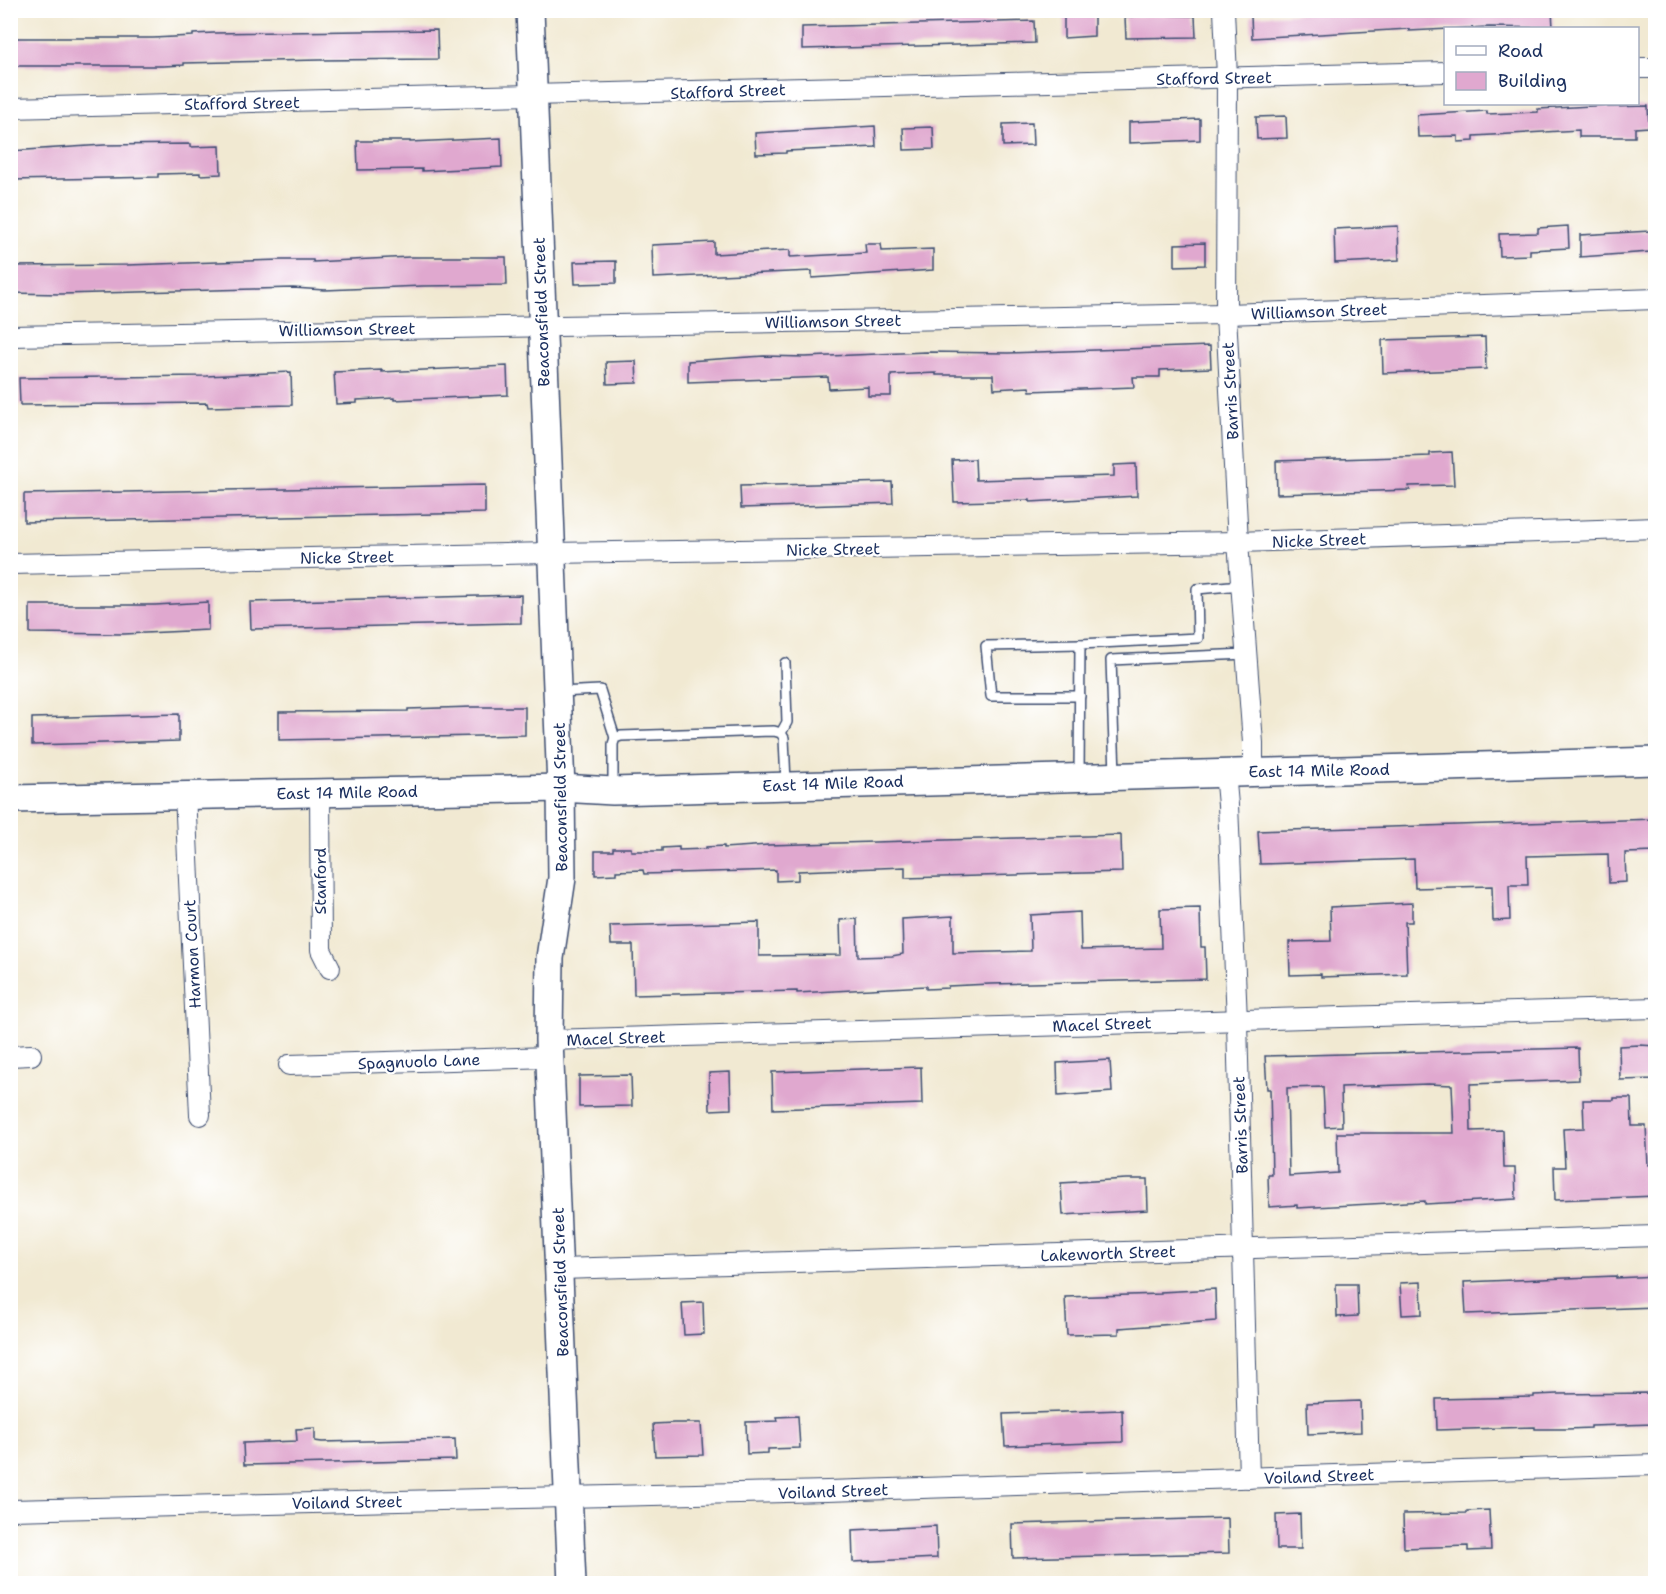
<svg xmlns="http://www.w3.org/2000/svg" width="1666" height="1594" viewBox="0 0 1666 1594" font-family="'Shantell Sans',sans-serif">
<rect width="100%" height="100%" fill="#fff"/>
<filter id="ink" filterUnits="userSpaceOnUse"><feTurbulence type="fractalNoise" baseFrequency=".0167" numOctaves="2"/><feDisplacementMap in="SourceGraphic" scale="12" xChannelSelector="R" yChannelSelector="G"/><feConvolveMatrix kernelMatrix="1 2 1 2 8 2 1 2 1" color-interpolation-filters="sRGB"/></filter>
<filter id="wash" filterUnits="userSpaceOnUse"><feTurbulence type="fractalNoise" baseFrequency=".008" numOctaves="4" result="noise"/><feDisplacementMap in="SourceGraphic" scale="24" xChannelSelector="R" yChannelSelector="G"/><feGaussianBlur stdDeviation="1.35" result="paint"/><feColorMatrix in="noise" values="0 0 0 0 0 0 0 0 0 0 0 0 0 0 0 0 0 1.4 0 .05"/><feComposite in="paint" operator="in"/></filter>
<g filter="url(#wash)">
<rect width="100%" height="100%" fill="#f1e9d2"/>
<g id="blocks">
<!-- building -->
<g fill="#e0a8cf" fill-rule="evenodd">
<polygon points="1368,10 1552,10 1553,28 1489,27 1409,31 1409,29 1252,38 1251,16"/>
<polygon points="1094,15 1094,36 1064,38 1064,16"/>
<polygon points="1155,15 1195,16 1196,37 1126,38 1125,17"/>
<polygon points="1034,21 1035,43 802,49 802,27"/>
<polygon points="437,30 438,59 320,60 184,63 184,65 163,66 10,66 10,38 153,38 193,36 193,34 214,33"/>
<polygon points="1608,105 1608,107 1648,106 1649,127 1635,128 1635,137 1579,137 1579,130 1474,136 1474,141 1458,142 1458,136 1418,137 1417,115 1487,111 1487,114 1538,112 1538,109"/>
<polygon points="1286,116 1287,138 1257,139 1256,117"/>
<polygon points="1200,119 1200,140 1129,143 1129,122"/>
<polygon points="1032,123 1033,145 1003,146 1003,124"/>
<polygon points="875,126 876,147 786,151 786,153 756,154 755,133"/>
<polygon points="933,127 934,149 904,150 903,128"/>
<polygon points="501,138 502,167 422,171 422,169 358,170 357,141 410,141 410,142"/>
<polygon points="190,144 190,147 220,146 221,174 200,175 200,173 158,174 158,177 12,180 11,151 104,145"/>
<polygon points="1398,226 1399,260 1335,263 1334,229"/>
<polygon points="1568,226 1569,248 1530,250 1530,255 1500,256 1499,234 1538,233 1538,228"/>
<polygon points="1650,231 1650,252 1580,257 1580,235"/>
<polygon points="714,242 714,254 790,250 790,257 866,253 865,244 881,244 882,251 933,249 933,270 812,278 812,271 653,278 652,245"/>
<polygon points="1205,243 1205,265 1175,266 1175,244"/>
<polygon points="410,257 506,257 507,285 422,286 325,290 293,288 61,294 10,293 10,266 127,265 281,260 313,260 313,262"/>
<polygon points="616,261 616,283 575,284 574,262"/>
<polygon points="1485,337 1486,369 1383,373 1382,340"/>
<polygon points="1210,346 1211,368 1160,370 1160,377 1133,377 1134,387 1030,391 1029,387 994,389 993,375 936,375 936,373 891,375 891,396 868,396 868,387 829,389 828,377 688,382 688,361 764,356 805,357 926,352 1008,353"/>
<polygon points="636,361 637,383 607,384 606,362"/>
<polygon points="507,366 508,395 394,400 394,398 357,400 357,403 336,404 334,372 382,370 382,372"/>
<polygon points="291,372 292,405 208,407 207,403 20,405 19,378 206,376"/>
<polygon points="1452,452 1454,485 1409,486 1410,490 1277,494 1276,461 1430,456 1430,453"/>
<polygon points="975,459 976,480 1114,476 1114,465 1136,464 1137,496 1030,502 1030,500 954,502 952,460"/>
<polygon points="892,482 893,503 741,508 740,486"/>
<polygon points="485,485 485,513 24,522 24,494"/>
<polygon points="521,595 521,623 251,629 250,602"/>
<polygon points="208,602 208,630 124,634 30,633 30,605 155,605"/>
<polygon points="472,707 525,707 525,735 279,740 279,712 408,711 408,709"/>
<polygon points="179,714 179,741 32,745 32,718"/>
<polygon points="1656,819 1656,852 1625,853 1626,882 1609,883 1608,854 1527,856 1528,885 1509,885 1510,920 1493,921 1492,886 1415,888 1414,859 1260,864 1258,831"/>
<polygon points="1121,835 1122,872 905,878 905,867 798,871 798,880 776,881 776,870 644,874 643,870 616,871 616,874 595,875 595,851 613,851 613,848 631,848 631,851 662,851 662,848 679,847 679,850 706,849 706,847 724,846 724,848 768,845"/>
<polygon points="1412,903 1412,922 1405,922 1407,974 1321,977 1321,974 1290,975 1289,942 1331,941 1330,907"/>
<polygon points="1200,908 1201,947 1205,947 1206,979 990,984 948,986 948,988 926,989 926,986 797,993 797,991 634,995 633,945 611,945 610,926 759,922 759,956 841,955 840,920 857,919 858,957 892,956 903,954 902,919 953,916 953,953 1031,951 1030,915 1080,912 1081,950 1161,948 1160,909"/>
<polygon points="1640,1045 1656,1046 1656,1079 1620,1080 1619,1046"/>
<path d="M1578 1048 1579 1080 1470 1084 1471 1131 1503 1130 1504 1168H1515L1516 1199 1425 1204V1201L1297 1208V1205L1269 1207 1268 1175H1272L1270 1089H1267L1265 1056ZM1428 1084 1452 1085 1454 1133H1337L1338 1173 1289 1176 1287 1088 1323 1087 1325 1127 1342 1126 1341 1087Z"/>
<polygon points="1110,1060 1112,1092 1058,1096 1057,1063"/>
<polygon points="921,1067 922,1104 773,1109 772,1072"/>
<polygon points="730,1072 731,1109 710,1110 709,1073"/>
<polygon points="631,1075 632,1106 579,1107 579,1076"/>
<polygon points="1614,1098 1631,1098 1632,1126 1646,1126 1648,1165 1656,1164 1656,1196 1555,1200 1554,1167 1565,1167 1563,1129 1584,1128 1583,1100 1614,1100"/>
<polygon points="1126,1179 1147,1179 1148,1210 1063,1215 1061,1183"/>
<polygon points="1616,1276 1616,1278 1656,1276 1656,1307 1466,1314 1464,1282"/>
<polygon points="1421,1282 1422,1314 1402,1315 1400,1283"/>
<polygon points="1336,1284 1357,1284 1358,1316 1337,1317"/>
<polygon points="1215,1289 1216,1321 1119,1328 1119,1334 1067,1335 1065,1297 1161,1294 1161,1292"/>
<polygon points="703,1302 704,1334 684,1335 682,1303"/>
<polygon points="1652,1393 1653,1424 1591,1426 1591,1428 1567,1429 1535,1429 1535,1427 1437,1430 1436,1399 1534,1397 1534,1395 1558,1394"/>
<polygon points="1360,1401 1361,1432 1308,1434 1307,1403"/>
<polygon points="1122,1410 1123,1442 1005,1446 1003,1414"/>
<polygon points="798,1416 800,1448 768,1449 768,1453 747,1454 746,1422 778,1421 777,1417"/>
<polygon points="674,1423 701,1423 703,1455 655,1456 653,1424"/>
<polygon points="315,1428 315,1441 322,1442 455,1439 456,1460 244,1465 243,1443 297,1441 296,1429"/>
<polygon points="1489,1510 1491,1550 1468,1551 1468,1546 1404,1548 1403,1514 1467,1513 1467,1511"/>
<polygon points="1300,1514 1301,1549 1277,1549 1276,1515"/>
<polygon points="1228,1518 1229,1553 1013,1558 1012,1524"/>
<polygon points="936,1526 937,1558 853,1562 852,1530"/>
</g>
</g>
</g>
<g filter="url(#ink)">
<use href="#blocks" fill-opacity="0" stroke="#3b4b6f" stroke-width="1.5"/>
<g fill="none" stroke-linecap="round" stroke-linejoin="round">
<!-- lane casing -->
<g stroke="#3b4b6f" stroke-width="12">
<g id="lane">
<polyline points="559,692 600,690 615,738"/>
<polyline points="1080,696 991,696 986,646 1080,644"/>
<polyline points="781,733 787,722 785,663"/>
<polyline points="1115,774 1111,660 1246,654"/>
<polyline points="1079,776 1080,644 1198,638 1197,589 1241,585"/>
<polyline points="613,788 613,744 615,738 621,736 774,731 781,733 784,738 786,783"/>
</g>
</g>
<!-- street casing -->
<g stroke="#3b4b6f" stroke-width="22">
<g id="street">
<polyline points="1224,10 1227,77 1226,314 1238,542 1253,743 1253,772"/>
<polyline points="1638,68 1656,68"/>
<polyline points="10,108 1446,72"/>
<polyline points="10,336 1226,314 1656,299"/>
<polyline points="10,564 551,553 1238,542 1656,528"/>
<polyline points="1225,772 1228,805 1237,1021 1249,1478"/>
<polyline points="320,792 321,950 330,968"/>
<polyline points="185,794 200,1115"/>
<polyline points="549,1040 1656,1008"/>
<polyline points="10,1056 31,1055"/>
<polyline points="289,1065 550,1057"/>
<polyline points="560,1269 1656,1236"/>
<polyline points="10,1510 827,1491 1656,1465"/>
</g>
</g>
<!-- secondary casing -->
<g stroke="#3b4b6f" stroke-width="30">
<g id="secondary">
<polyline points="530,10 561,788 562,878 550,958 549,1040 572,1584"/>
<polyline points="10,799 561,788 613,791 1656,761"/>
</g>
</g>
<!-- lane -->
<use href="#lane" stroke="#fff" stroke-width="9"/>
<!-- street -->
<use href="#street" stroke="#fff" stroke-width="20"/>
<!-- secondary -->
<use href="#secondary" stroke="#fff" stroke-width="27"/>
</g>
</g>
<g text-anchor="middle" stroke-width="4.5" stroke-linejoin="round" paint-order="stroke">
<!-- street labels -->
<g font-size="16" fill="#1b2f5e" stroke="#fff">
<text transform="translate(1214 78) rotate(-1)" y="6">Stafford Street</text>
<text transform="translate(728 91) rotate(-2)" y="6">Stafford Street</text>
<text transform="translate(242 103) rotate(-1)" y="6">Stafford Street</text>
<text transform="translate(1319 311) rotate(-2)" y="6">Williamson Street</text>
<text transform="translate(541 312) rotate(-92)" y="6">Beaconsfield Street</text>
<text transform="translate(833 321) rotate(-1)" y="6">Williamson Street</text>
<text transform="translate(347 329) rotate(-1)" y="6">Williamson Street</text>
<text transform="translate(1230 391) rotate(-93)" y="6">Barris Street</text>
<text transform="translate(1319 540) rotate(-2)" y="6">Nicke Street</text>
<text transform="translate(833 549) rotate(-1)" y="6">Nicke Street</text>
<text transform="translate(347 557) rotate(-1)" y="6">Nicke Street</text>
<text transform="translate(1319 770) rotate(-1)" y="6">East 14 Mile Road</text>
<text transform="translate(833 783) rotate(-2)" y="6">East 14 Mile Road</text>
<text transform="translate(347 792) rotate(-1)" y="6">East 14 Mile Road</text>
<text transform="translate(560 797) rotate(-91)" y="6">Beaconsfield Street</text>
<text transform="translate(320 881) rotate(-90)" y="6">Stanford</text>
<text transform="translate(192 954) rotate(-93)" y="6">Harmon Court</text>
<text transform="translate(1102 1024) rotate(-2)" y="6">Macel Street</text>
<text transform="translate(616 1038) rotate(-2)" y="6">Macel Street</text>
<text transform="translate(419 1061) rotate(-2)" y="6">Spagnuolo Lane</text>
<text transform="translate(1240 1125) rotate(-92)" y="6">Barris Street</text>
<text transform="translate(1108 1253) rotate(-2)" y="6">Lakeworth Street</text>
<text transform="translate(560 1282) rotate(-92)" y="6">Beaconsfield Street</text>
<text transform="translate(1319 1476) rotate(-2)" y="6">Voiland Street</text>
<text transform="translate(833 1491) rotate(-2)" y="6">Voiland Street</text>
<text transform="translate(347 1502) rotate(-1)" y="6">Voiland Street</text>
</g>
</g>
<!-- margin -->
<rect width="1666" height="1594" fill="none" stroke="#fff" stroke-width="36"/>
<!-- legend -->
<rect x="1444" y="27" width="195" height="78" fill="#ffffff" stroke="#a4acbf" stroke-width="1.5"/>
<rect x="1456" y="46" width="30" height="9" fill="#ffffff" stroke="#a4acbf" stroke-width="1.5"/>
<text x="1498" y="57" font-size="18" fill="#1b2f5e">Road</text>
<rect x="1456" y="72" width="30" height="18" fill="#e0a8cf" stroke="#a4acbf" stroke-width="1.5"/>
<text x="1498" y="87" font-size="18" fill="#1b2f5e">Building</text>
</svg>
